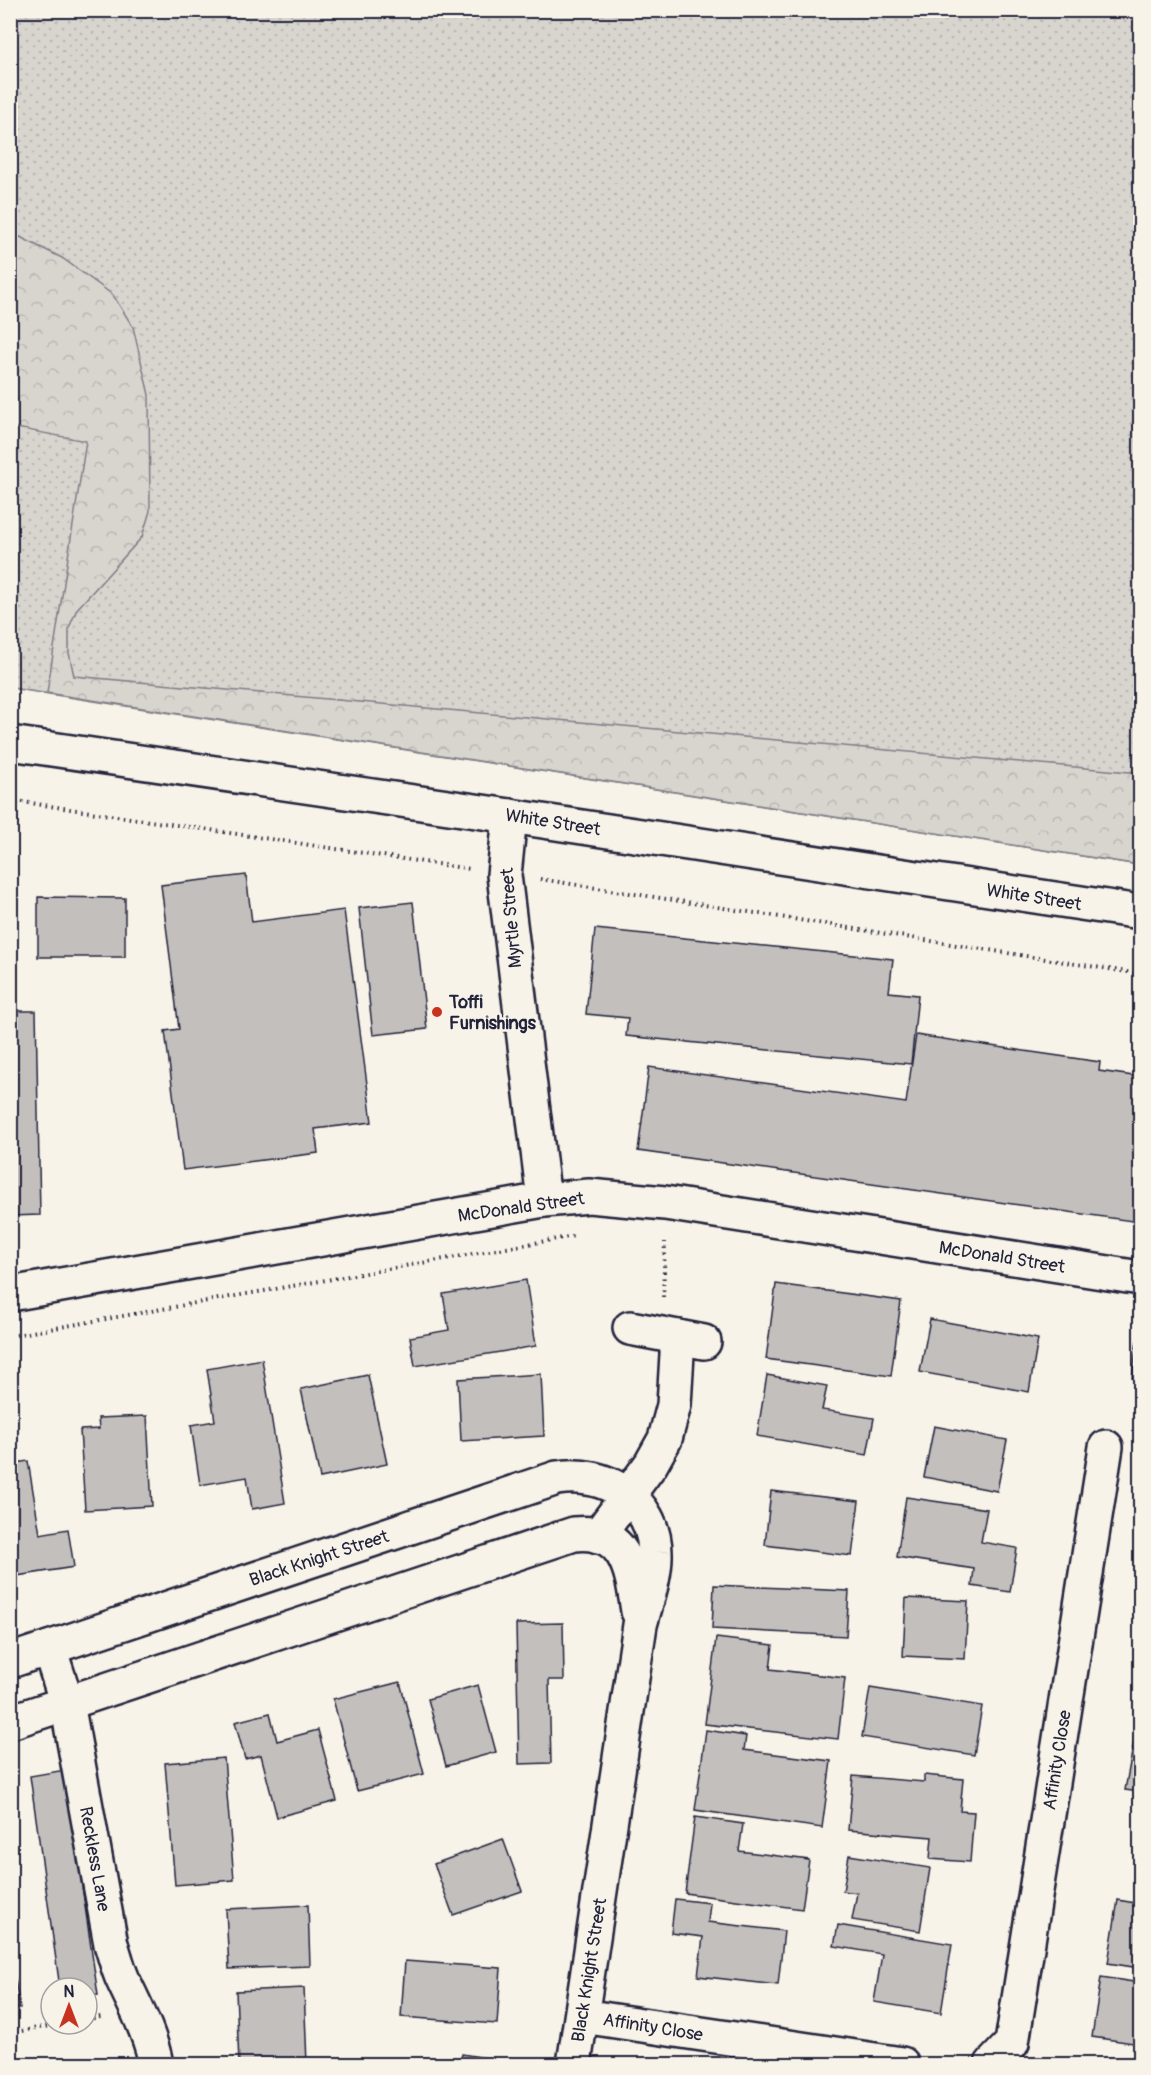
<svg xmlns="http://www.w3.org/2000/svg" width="1151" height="2075" viewBox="0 0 1151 2075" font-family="Pangolin,sans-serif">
<defs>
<pattern id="grass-dots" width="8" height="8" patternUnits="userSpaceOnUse" patternTransform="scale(1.5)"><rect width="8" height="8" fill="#d8d5cf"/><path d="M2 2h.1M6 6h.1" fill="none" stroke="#b9b7b3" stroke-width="1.8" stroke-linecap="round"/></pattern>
<pattern id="forest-crowns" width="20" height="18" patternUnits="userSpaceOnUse" patternTransform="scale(1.5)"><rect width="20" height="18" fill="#d8d5cf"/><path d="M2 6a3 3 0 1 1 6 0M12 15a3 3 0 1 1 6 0" fill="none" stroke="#b9b7b3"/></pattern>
</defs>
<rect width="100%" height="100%" fill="#f7f3e8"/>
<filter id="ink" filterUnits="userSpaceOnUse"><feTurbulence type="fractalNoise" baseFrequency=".0167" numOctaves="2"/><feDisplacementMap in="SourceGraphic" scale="12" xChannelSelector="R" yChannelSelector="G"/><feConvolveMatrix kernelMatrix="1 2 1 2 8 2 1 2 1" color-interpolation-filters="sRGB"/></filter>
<g filter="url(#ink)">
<!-- grass -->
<polygon fill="url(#grass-dots)" stroke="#7d7c85" stroke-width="1.5" points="10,11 1140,11 1140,865 11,688"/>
<!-- forest -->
<polygon fill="url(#forest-crowns)" stroke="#7d7c85" stroke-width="1.5" points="10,236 20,237 62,258 113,295 133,327 149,395 150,511 142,537 77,609 69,628 69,653 74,676 1140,773 1140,865 47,693 86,441 11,427"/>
<!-- building -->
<g fill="#c2bfbd" stroke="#22223b" stroke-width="1.5">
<polygon points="246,875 252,922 344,910 372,1122 315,1129 318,1153 183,1170 165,1031 179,1029 161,885"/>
<polygon points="38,897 125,898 125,957 38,957"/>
<polygon points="413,902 427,1029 373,1035 359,908"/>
<polygon points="595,929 893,959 889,992 918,995 911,1064 626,1036 628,1018 586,1014"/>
<polygon points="10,931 15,983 10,983"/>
<polygon points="10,1011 36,1011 40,1215 10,1216"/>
<polygon points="916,1035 1100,1062 1099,1071 1140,1077 1140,1208 1139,1222 638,1151 649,1067 906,1103"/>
<polygon points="526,1280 536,1346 415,1366 410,1337 449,1330 443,1294"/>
<polygon points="776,1284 901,1301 891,1376 766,1359"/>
<polygon points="930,1319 1038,1339 1029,1392 920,1372"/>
<polygon points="1137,1341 1140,1341 1140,1380 1132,1378"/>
<polygon points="262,1359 285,1503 252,1509 247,1477 200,1485 191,1425 215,1421 207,1369"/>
<polygon points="541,1374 544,1436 461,1441 458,1379"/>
<polygon points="368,1375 387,1464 320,1478 301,1389"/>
<polygon points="767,1375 827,1386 822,1410 874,1418 867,1455 757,1436"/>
<polygon points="147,1416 152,1506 85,1510 80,1430 99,1429 98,1418"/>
<polygon points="934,1426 1007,1440 997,1491 924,1477"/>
<polygon points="28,1461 40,1534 68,1529 74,1567 10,1577 10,1464"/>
<polygon points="771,1491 859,1501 852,1556 765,1545"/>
<polygon points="906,1497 987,1509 981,1542 1017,1548 1010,1592 972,1586 974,1569 897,1557"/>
<polygon points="714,1585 849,1591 846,1636 712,1629"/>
<polygon points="906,1598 968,1601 965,1659 903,1656"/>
<polygon points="563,1623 564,1680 549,1680 551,1763 519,1764 516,1624"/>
<polygon points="716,1638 773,1645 770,1669 845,1678 838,1739 705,1724"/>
<polygon points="400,1682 424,1774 357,1791 333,1699"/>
<polygon points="478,1685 496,1752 446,1766 428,1699"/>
<polygon points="870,1688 982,1706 974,1755 862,1737"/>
<polygon points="270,1713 277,1741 318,1730 337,1801 277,1817 261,1755 245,1759 235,1722"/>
<polygon points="1137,1725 1140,1726 1140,1792 1125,1790"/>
<polygon points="706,1730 746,1736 744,1750 831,1761 822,1828 695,1810"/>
<polygon points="224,1758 234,1880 175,1885 165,1763"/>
<polygon points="65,1770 98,1995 87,1996 87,1988 60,1988 30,1776"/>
<polygon points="924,1775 963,1779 960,1811 974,1812 970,1862 930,1859 932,1837 848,1830 853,1776 924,1782"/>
<polygon points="695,1817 743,1824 739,1851 809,1860 802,1909 685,1893"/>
<polygon points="503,1839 522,1891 453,1915 434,1864"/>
<polygon points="849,1855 930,1868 920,1931 852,1920 857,1893 843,1891"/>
<polygon points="675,1899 710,1903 708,1922 784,1931 778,1985 698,1976 703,1937 671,1933"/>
<polygon points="1118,1900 1140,1904 1140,1968 1108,1963"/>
<polygon points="308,1905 310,1966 229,1969 226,1909"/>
<polygon points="838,1925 952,1944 941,2013 874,2002 882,1954 834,1946"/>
<polygon points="405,1961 501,1968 497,2024 401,2017"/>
<polygon points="14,1974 20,2008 10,2010 10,1975"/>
<polygon points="1101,1977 1140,1983 1140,2044 1092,2037"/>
<polygon points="304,1988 307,2064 239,2064 236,1991"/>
<polygon points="462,2054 498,2060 498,2064 460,2064"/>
<polygon points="91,2060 92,2064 59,2064"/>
</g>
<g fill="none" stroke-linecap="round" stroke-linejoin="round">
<!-- street casing -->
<g stroke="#22223b" stroke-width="38">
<g id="street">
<polyline points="510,816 504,875 544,1200"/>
<polyline points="10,1294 544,1200 589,1196 665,1203 1140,1278"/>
<polyline points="630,1328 704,1342"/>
<polyline points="598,1536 651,1464 665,1439 674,1405 678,1337"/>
<path d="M49 1648 67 1703 111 1944C115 1956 118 1969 123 1980 136 2008 150 2033 156 2064"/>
<path d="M10 1661 557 1478C605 1470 654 1500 655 1552 656 1576 646 1602 640 1625L574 2064"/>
<path d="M10 1722 574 1534C627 1528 632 1572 638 1611"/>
<polyline points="582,2016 902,2064"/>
<polyline points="992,2064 1012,2043 1106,1447"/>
</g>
</g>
<!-- secondary casing -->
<g stroke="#22223b" stroke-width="38">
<polyline id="secondary" points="10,743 510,816 1140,912"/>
</g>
<!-- path -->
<g stroke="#22223b" stroke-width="4" stroke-dasharray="1.5 4.5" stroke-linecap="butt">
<polyline points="10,800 470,869"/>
<polyline points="540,879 1140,974"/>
<polyline points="663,1297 665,1242"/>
<polyline points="10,1336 574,1236"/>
<polyline points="87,2019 101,2017"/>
<polyline points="10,2033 61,2024"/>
</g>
<!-- street -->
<use href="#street" stroke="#f7f3e8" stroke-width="33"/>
<!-- secondary -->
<use href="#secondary" stroke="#f7f3e8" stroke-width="33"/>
</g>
</g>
<!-- markers -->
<circle fill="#c8321e" stroke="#f7f3e8" stroke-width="2" cx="437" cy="1012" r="6"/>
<g text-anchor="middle" stroke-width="5" stroke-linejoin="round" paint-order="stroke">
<!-- street labels -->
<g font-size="18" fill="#22223b" stroke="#f7f3e8">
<text transform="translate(553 822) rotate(9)" y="6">White Street</text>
<text transform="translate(1034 897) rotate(9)" y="6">White Street</text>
<text transform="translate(511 918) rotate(-95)" y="6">Myrtle Street</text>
<text transform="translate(521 1207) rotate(-8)" y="6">McDonald Street</text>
<text transform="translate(1002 1257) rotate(9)" y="6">McDonald Street</text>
<text transform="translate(319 1558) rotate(-18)" y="6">Black Knight Street</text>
<text transform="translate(1057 1760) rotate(-81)" y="6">Affinity Close</text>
<text transform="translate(95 1859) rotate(80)" y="6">Reckless Lane</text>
<text transform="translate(589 1970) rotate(-81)" y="6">Black Knight Street</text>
<text transform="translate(653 2027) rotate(9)" y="6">Affinity Close</text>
</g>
<!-- poi labels -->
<g font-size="18" font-weight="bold" fill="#22223b" stroke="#f7f3e8" text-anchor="start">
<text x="449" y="1008">Toffi<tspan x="449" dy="21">Furnishings</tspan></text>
</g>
</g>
<!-- margin -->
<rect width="1151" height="2075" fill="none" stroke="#f7f3e8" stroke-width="36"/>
<rect x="18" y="18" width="1115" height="2039" fill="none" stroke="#22223b" stroke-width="2" filter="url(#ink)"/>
<!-- north arrow -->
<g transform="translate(69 2006)"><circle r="28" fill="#f7f3e8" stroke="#a29fa3" stroke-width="1.5"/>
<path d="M0-4.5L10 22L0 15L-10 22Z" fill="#c8321e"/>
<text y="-9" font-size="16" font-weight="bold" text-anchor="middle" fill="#22223b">N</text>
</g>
</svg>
